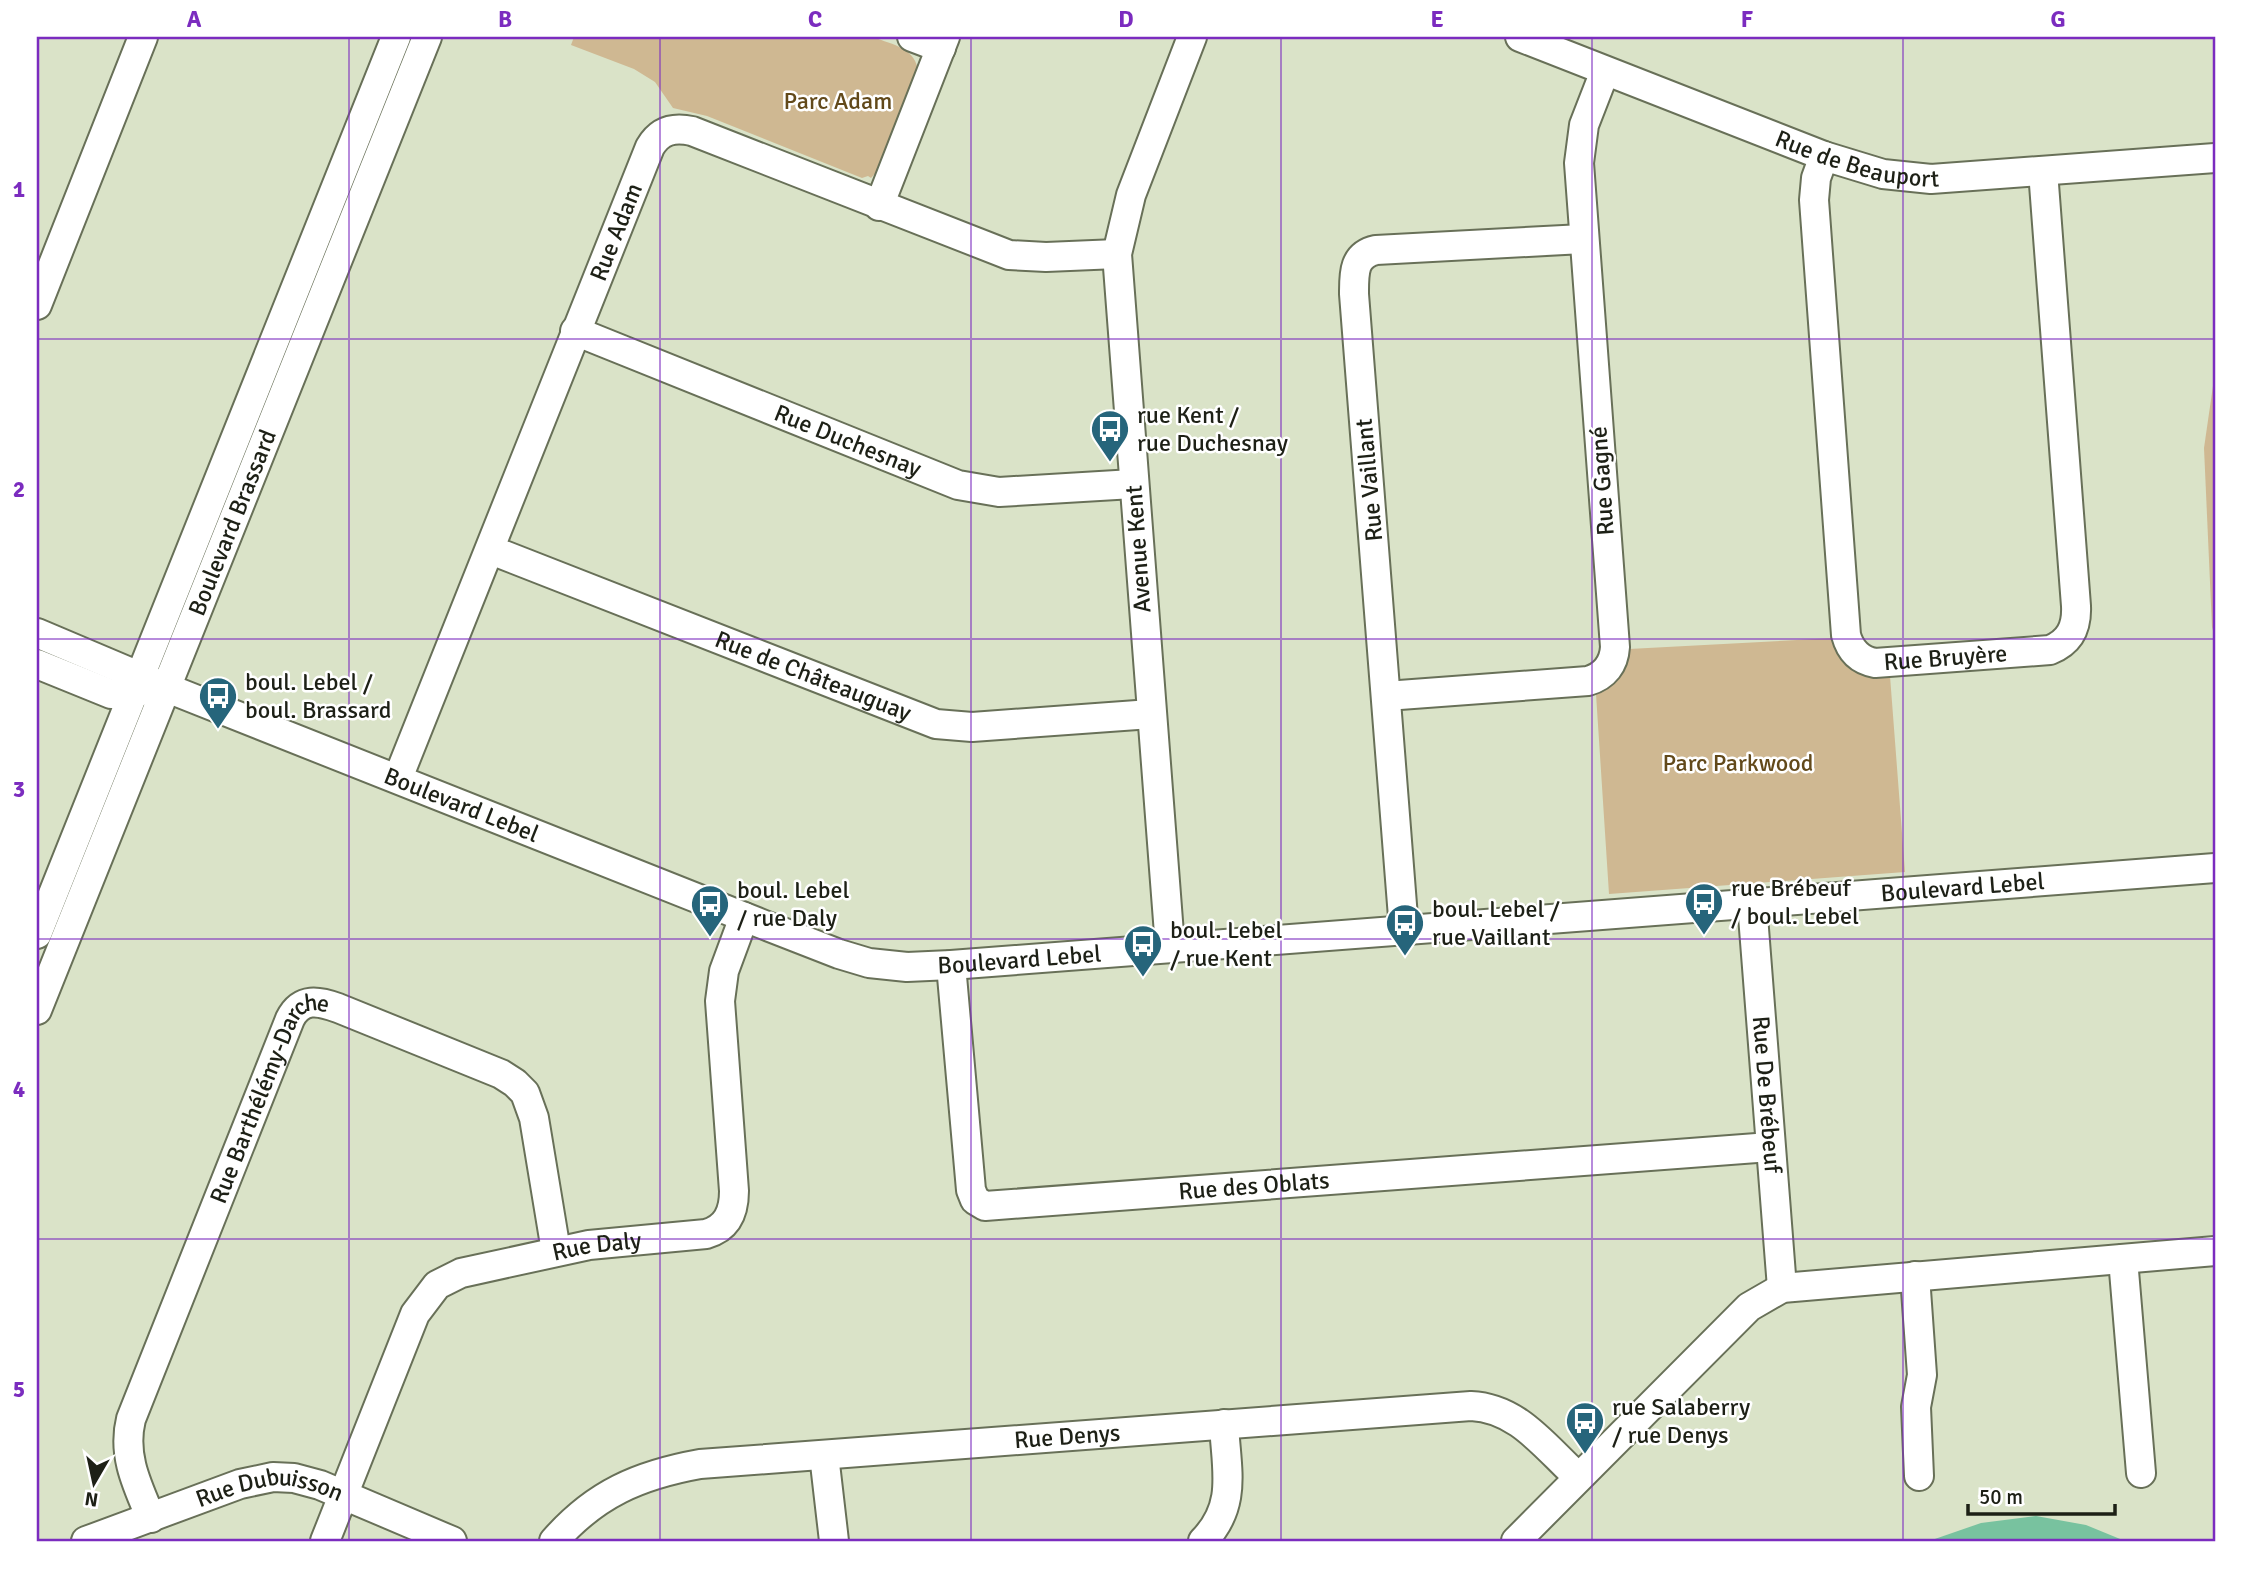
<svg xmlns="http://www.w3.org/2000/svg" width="2252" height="1578" viewBox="0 0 2252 1578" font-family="Signika,sans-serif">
<rect width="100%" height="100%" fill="#dae3c8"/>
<!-- green -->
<g fill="#cfb892">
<path d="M574 37H873C893 45 917 48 918 73L880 168 871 178 868 176 862 178 707 116 673 108 655 82 634 69 571 45Z"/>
<polygon points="2215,372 2215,638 2212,627 2204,448"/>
<path d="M1834 638 1878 677 1890 676 1905 872 1609 894 1596 694C1615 684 1627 671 1629 649Z"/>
</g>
<!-- water -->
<polygon fill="#78c29f" points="2036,1516 2086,1525 2125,1541 1929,1541 1981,1523"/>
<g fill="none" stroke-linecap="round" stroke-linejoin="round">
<!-- minor casing -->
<g stroke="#687058" stroke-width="32">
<g id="minor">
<polyline points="912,37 941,48"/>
<path id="s1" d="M1520 37 1824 156 1883 174 1931 179 2215 158"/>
<path id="s2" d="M1824 156 1816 178 1814 200 1846 635C1850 650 1859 660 1875 663L2050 650C2070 642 2077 627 2076 606L2043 171"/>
<polyline points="879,206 945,37"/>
<polyline points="37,305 143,37"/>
<path id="s3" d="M575 331 958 485 999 492 1133 484"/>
<path id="s4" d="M491 550 936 724 972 727 1151 714"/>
<path id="s5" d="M37 633 167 688 762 924 839 954 869 963 907 967 951 965 2215 868"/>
<polyline points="37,664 111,694 150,690"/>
<path d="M1386 696 1588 681C1605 676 1614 664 1615 647L1579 163 1584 125 1605 71"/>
<path id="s6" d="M398 778 650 147C660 130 674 127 692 131L1009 255 1046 257 1117 254"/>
<path id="s7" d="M1752 903 1782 1288"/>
<path d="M1404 930 1354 294C1354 274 1353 255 1376 250L1583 239"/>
<polyline points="37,934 396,37"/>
<polyline points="1170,947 1117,254 1131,195 1192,37"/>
<path id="s8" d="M951 965 971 1190 975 1200 985 1206 1770 1147"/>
<path id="s9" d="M37 1010 427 37"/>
<polyline points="2123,1259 2141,1473"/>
<polyline points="1915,1276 1922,1375 1916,1407 1919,1476"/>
<polyline points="824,1455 834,1541"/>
<path id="s10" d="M151 1518C137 1485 122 1455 131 1419L290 1019C301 997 319 1001 338 1008L501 1074 515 1083 525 1093 534 1118 556 1251"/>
<path id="s11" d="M86 1541 240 1484 273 1477 294 1478 320 1485 452 1541"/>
<path id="s12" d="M325 1541 415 1314 437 1285 461 1273 589 1245 706 1234C727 1228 734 1212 734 1191L720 1001 724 971 744 917"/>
<path id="s13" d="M554 1541C595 1494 639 1475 700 1464L1471 1406C1518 1408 1545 1447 1578 1477"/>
<path d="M1203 1541C1238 1505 1226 1469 1224 1424"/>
<polyline points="1516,1541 1749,1307 1782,1288 2215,1251"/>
</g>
</g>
<!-- minor -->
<use href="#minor" stroke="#fff" stroke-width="28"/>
</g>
<!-- grid -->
<path fill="none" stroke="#7b2cbf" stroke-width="2" stroke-opacity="0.55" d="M349 37V1541M660 37V1541M971 37V1541M1281 37V1541M1592 37V1541M1903 37V1541M37 339H2215M37 639H2215M37 939H2215M37 1239H2215"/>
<!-- icons -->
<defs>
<g id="bus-pin" transform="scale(2.0125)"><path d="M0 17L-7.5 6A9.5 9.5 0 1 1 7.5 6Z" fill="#26657b" stroke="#fff"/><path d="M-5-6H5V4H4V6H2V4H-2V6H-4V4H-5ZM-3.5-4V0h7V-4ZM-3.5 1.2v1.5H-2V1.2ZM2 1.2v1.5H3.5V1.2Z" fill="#fff"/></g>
</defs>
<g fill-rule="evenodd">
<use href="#bus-pin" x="1110" y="429"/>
<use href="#bus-pin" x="218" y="696"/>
<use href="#bus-pin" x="1704" y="902"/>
<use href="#bus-pin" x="710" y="904"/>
<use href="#bus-pin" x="1405" y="923"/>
<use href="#bus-pin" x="1143" y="944"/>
<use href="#bus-pin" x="1585" y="1421"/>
</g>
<g text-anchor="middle" stroke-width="5" stroke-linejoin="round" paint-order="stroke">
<!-- park labels -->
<g font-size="24" fill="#62491a" stroke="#fff">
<text x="838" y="109">Parc Adam</text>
<text x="1738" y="771">Parc Parkwood</text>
</g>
<!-- street labels -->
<g font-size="24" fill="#1d2016" stroke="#fff">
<text dy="8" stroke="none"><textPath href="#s1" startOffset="360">Rue de Beauport</textPath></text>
<text dy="8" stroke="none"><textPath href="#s6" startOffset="588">Rue Adam</textPath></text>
<text dy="8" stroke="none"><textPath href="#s3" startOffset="294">Rue Duchesnay</textPath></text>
<text transform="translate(1369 480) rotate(-95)" y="8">Rue Vaillant</text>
<text transform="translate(1602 481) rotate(-94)" y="8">Rue Gagné</text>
<text dy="8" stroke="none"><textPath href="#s9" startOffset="525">Boulevard Brassard</textPath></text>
<text transform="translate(1138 549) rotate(-94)" y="8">Avenue Kent</text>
<text dy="8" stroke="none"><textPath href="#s2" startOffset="595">Rue Bruyère</textPath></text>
<text dy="8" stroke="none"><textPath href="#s4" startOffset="346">Rue de Châteauguay</textPath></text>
<text dy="8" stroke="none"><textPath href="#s5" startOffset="458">Boulevard Lebel</textPath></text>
<text dy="8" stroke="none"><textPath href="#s5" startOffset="1992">Boulevard Lebel</textPath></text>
<text dy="8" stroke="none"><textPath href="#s5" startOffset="1046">Boulevard Lebel</textPath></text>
<text dy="8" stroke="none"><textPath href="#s7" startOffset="192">Rue De Brébeuf</textPath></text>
<text dy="8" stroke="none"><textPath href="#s10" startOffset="458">Rue Barthélémy-Darche</textPath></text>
<text dy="8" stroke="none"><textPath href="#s8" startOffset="518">Rue des Oblats</textPath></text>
<text dy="8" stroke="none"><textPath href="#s12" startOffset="446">Rue Daly</textPath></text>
<text dy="8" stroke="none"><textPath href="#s13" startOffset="537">Rue Denys</textPath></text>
<text dy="8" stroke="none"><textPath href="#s11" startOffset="194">Rue Dubuisson</textPath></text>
</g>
<!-- poi labels -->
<g font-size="24" fill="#1d2016" stroke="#fff" text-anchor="start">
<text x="1137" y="423">rue Kent /<tspan x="1137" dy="28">rue Duchesnay</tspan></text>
<text x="245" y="690">boul. Lebel /<tspan x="245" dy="28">boul. Brassard</tspan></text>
<text x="1731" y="896">rue Brébeuf<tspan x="1731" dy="28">/ boul. Lebel</tspan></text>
<text x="737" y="898">boul. Lebel<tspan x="737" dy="28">/ rue Daly</tspan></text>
<text x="1432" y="917">boul. Lebel /<tspan x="1432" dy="28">rue Vaillant</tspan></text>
<text x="1170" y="938">boul. Lebel<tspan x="1170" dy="28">/ rue Kent</tspan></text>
<text x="1612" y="1415">rue Salaberry<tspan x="1612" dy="28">/ rue Denys</tspan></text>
</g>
</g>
<!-- border -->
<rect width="2252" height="1578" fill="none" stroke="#ffffff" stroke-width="77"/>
<!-- north arrow -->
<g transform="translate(94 1483) rotate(189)" stroke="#ffffff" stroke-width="5" paint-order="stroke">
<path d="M0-5L12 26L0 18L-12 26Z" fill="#1d2016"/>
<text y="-10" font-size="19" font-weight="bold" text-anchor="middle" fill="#1d2016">N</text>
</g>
<!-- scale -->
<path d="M1968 1504v10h147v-10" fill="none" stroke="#1d2016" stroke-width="3.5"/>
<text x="1979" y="1504" font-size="21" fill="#1d2016" stroke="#ffffff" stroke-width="5" paint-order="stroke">50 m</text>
<rect x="38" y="38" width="2176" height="1502" fill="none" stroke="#7b2cbf" stroke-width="2.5"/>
<g font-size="23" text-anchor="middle" font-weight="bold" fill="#7b2cbf">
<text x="194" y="27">A</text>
<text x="505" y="27">B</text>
<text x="815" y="27">C</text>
<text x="1126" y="27">D</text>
<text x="1437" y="27">E</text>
<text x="1747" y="27">F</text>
<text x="2058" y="27">G</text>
<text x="19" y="197">1</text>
<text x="19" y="497">2</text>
<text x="19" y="797">3</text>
<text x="19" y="1097">4</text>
<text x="19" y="1397">5</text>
</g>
</svg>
